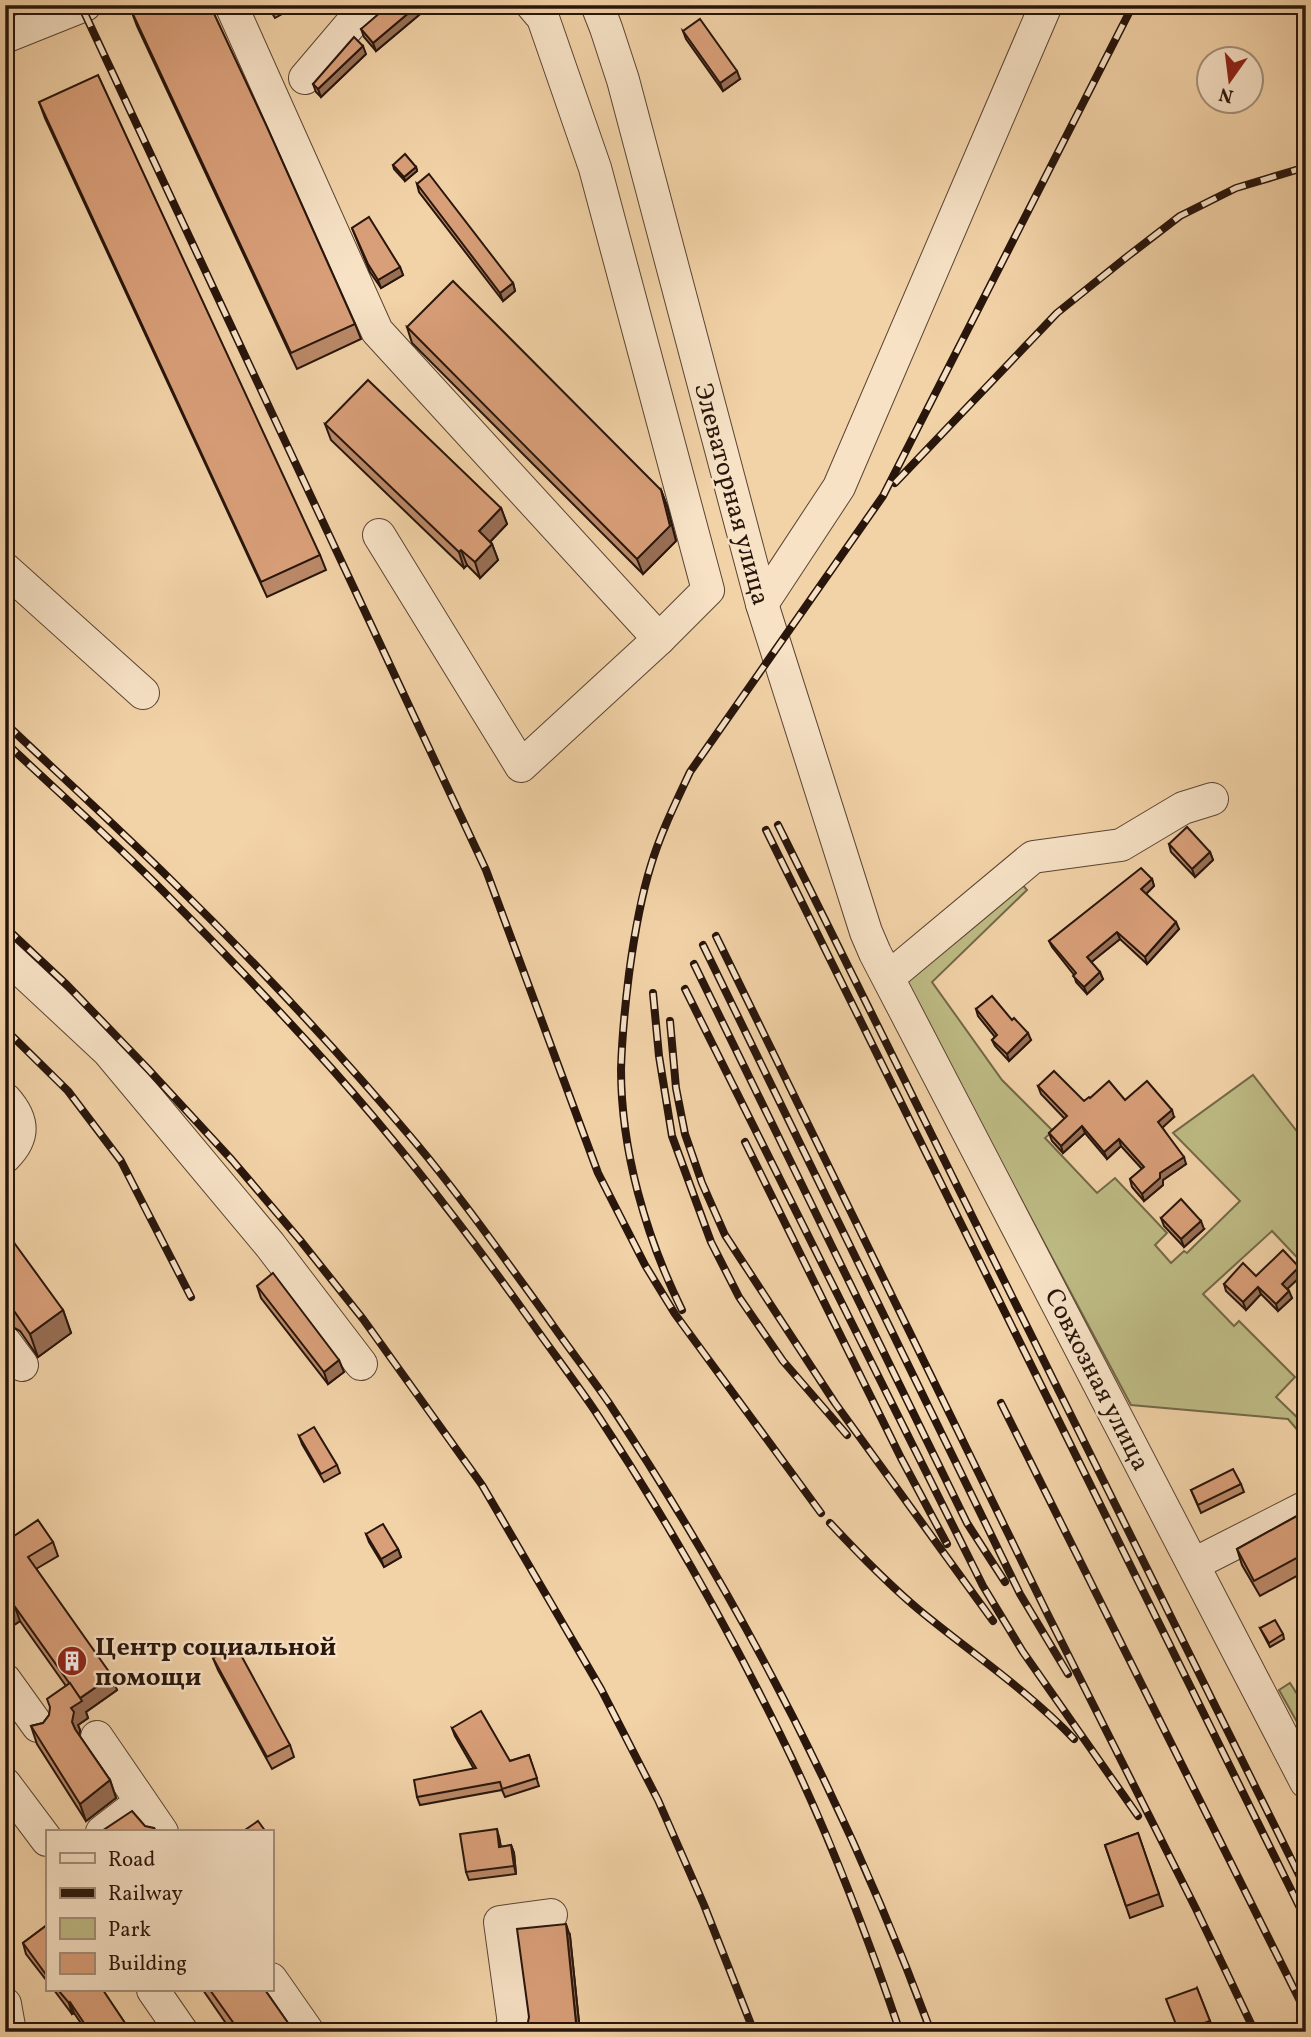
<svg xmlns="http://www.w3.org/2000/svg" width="1311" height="2037" viewBox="0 0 1311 2037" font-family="Vollkorn,serif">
<rect width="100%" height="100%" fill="#f2d2a7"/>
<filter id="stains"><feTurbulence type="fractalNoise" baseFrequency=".00286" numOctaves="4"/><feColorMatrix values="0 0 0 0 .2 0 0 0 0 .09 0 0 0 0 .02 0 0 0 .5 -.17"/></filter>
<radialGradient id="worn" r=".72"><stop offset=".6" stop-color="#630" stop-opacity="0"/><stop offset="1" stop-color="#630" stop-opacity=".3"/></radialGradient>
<!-- green -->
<g fill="#bebb84" stroke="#736848" stroke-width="2">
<polygon points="1020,882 1027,890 932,982 1002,1080 1053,1131 1045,1138 1097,1193 1115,1178 1167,1233 1155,1245 1171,1263 1184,1251 1187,1253 1240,1201 1173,1133 1253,1075 1306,1143 1306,1267 1272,1231 1203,1294 1234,1326 1239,1321 1295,1377 1276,1397 1306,1426 1306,1440 1288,1419 1131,1405 903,979"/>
<polygon points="1290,1683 1306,1708 1306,1738 1279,1690"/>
</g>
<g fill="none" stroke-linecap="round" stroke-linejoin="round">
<!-- minor casing -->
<g stroke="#5a4432" stroke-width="34">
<g id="minor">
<polyline points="231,5 377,331 659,639 708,590 595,168 543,18 532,5"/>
<polyline points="597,5 606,28 623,80 762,604 866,932 875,953 1306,1782"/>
<polyline points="5,37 85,5"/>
<polyline points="305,78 367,5"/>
<polyline points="379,535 521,766 659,639"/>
<polyline points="5,569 143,693"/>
<polyline points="762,604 839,487 1046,5"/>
<polyline points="5,955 108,1051 270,1245 361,1364"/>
<polyline points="889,977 1033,857 1121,845 1183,808 1212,799"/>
<path d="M5 1099C24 1120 25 1137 5 1157"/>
<polyline points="5,1342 22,1365"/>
<polyline points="1194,1564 1306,1507"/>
<polyline points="5,1680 38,1726"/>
<polyline points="97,1737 162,1832"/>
<polyline points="5,1784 47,1840"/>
<polyline points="102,1832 141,1802"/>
<polyline points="271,1979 308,2032"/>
<polyline points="153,1990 182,2032"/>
<polyline points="5,2004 10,2032"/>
<polyline points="509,2032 515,2031 500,1922 551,1915"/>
</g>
</g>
<!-- minor -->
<use href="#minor" stroke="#f7e2c6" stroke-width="32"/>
<!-- rail casing -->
<g stroke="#28150b" stroke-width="8">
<g id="rail">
<polyline points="84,12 486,870 598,1173 645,1265 675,1314 821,1513"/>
<polyline points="895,483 1057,313 1128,256 1180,216 1236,188 1306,167"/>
<path d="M5 723C60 775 117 827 171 880 256 963 338 1051 415 1142 462 1198 504 1258 547 1317 567 1346 589 1374 609 1403 740 1600 849 1810 931 2032"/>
<path d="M5 742C57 791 111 839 162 890 220 948 277 1008 332 1069 403 1149 468 1233 530 1320 551 1350 574 1380 595 1411 664 1515 726 1624 781 1736 828 1831 866 1932 900 2032"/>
<polyline points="778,825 1306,1889"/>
<polyline points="766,830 1306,1920"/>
<polyline points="5,927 67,985 148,1069 232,1160 300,1240 363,1319 482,1485 601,1689 658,1800 704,1905 754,2032"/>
<polyline points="716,936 1046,1611 1196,1909 1255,2032"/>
<polyline points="703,945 1020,1594 1068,1674"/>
<polyline points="694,964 967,1523 1005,1582"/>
<polyline points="685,989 983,1586 1023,1652 1138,1816"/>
<polyline points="653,993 659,1056 672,1136 711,1242 739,1297 783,1361 847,1435"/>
<polyline points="670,1021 676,1088 685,1134 702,1183 725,1235 835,1403 993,1621"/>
<polyline points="5,1029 68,1091 121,1161 191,1297"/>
<polyline points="745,1142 901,1458 947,1544"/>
<path d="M682 1310C646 1237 621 1151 621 1069 622 1037 625 1006 629 974 634 937 640 900 651 865 661 832 676 802 690 772L883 496 1133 5"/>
<polyline points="1001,1403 1306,2013"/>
<path d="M830 1523C858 1553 886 1582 918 1609 970 1652 1027 1690 1074 1739"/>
</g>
</g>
<!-- rail -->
<use href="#rail" stroke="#f7e2c6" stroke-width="5" stroke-dasharray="16" stroke-linecap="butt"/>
</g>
<!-- wall -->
<g fill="#bb8968" stroke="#28150b" stroke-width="2">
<polygon points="267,5 298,5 275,18"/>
<polygon points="131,10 355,324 361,339 297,369 137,26"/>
<polygon points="425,10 376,51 364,37 361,29"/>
<polygon points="683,31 740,79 723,91 686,39"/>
<polygon points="366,54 321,97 316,92 313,84"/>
<polygon points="39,102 320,555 326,570 267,597 45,118"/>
<polygon points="393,165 416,167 417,171 405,181 394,169"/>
<polygon points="417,184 513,283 515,291 503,301 419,192"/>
<polygon points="352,228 400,267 403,275 381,288 370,272"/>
<polygon points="407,327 661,490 667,506 676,541 643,574 412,343"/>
<polygon points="325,424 501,508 507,524 490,542 492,544 498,560 480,578 467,565 464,568 331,440"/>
<polygon points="1169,844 1210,852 1213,860 1195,877 1171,852"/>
<polygon points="1152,879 1154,886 1146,894 1179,929 1147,964 1120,939 1091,962 1103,979 1087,994 1076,982 1074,975 1052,947 1049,941"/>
<polygon points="976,1009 1012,1020 1031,1040 1009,1061 995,1046 992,1040 995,1037 978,1016"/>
<polygon points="1038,1086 1084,1101 1090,1098 1125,1100 1174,1117 1162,1127 1186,1164 1163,1180 1163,1185 1144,1201 1132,1187 1130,1179 1142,1169 1121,1146 1107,1159 1085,1133 1063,1153 1052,1141 1049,1133 1065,1119 1041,1094"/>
<polygon points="1161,1218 1204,1229 1184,1247 1164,1226"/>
<polygon points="5,1251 63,1310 71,1333 38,1357 20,1331 9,1325 5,1320"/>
<polygon points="1299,1267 1302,1275 1287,1289 1292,1298 1278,1311 1261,1294 1246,1310 1226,1291 1224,1284"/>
<polygon points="257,1286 344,1372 328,1384 261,1298"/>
<polygon points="299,1436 337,1465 340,1473 324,1482 302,1444"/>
<polygon points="1241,1484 1244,1492 1201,1513 1191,1490"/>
<polygon points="1306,1511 1306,1571 1260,1596 1242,1565 1237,1549"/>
<polygon points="366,1534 398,1549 401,1557 384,1567 369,1542"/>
<polygon points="5,1542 53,1542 58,1556 36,1569 117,1690 86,1712 88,1718 78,1725 80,1730 79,1735 110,1780 116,1798 86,1821 37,1744 31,1726 43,1723 49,1715 66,1686 20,1621 5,1631"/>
<polygon points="1260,1628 1283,1634 1284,1639 1270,1647"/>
<polygon points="213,1658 290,1745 294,1757 272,1769 218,1670"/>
<polygon points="1306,1685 1306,1708 1298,1689"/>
<polygon points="452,1728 510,1761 529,1755 539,1786 505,1797 502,1790 420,1805 417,1797 474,1769 455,1736"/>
<polygon points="1138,1833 1163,1906 1130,1918 1105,1845"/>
<polygon points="499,1837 501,1847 511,1845 514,1853 516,1874 469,1880 466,1872"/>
<polygon points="47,1925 47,1981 26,1954 23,1943"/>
<polygon points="570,1936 580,2032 528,2032 527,2027"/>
<polygon points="1197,1988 1213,2029 1205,2032 1179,2032"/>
<polygon points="54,1990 105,1990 103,1991 131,2032 87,2032 74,2013 72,2014"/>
<polygon points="203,1990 265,1990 294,2032 232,2032"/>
</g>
<!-- shaded-wall -->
<g fill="#986f55" stroke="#28150b" stroke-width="2">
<polygon points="418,5 423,5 425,10 376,51 373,43"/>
<polygon points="363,46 366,54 321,97 318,89"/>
<polygon points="737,71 740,79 723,91 720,83"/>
<polygon points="416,167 417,171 405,181 404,177"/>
<polygon points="400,267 403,275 381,288 378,280"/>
<polygon points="513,283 515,291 503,301 500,293"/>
<polygon points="661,490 667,506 676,541 643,574 637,559"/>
<polygon points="501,508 507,524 485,547 479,531"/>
<polygon points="492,544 498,560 480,578 475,562"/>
<polygon points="461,550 467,565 464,568 459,552"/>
<polygon points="1210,852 1213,860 1195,877 1192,869"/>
<polygon points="1152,879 1154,886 1144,896 1141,889"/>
<polygon points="1176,922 1179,929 1147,964 1145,957"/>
<polygon points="1117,932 1120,939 1089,964 1087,957"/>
<polygon points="1100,972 1103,979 1087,994 1084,987"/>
<polygon points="1028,1033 1031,1040 1009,1061 1007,1054"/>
<polygon points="1172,1110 1174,1117 1161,1129 1158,1122"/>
<polygon points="1082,1126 1085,1133 1063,1153 1061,1146"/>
<polygon points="1119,1139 1121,1146 1107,1159 1104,1152"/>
<polygon points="1184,1157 1186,1164 1163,1180 1163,1185 1144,1201 1142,1194 1160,1173"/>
<polygon points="1201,1221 1204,1229 1184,1247 1181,1239"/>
<polygon points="1299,1267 1302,1275 1285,1291 1282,1284"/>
<polygon points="1258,1287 1261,1294 1246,1310 1243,1302"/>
<polygon points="1289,1291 1292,1298 1278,1311 1276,1304"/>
<polygon points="63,1310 71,1333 38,1357 30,1334"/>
<polygon points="339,1360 344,1372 328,1384 324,1372"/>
<polygon points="398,1549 401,1557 384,1567 381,1559"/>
<polygon points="15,1607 20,1621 5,1631 5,1614"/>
<polygon points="112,1676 117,1690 86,1712 88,1718 78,1725 80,1730 79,1739 72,1722 71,1708 79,1699"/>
<polygon points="110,1780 116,1798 86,1821 80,1804"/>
<polygon points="497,1829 499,1837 502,1855 499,1847"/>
<polygon points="511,1845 514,1853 516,1874 514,1866"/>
<polygon points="566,1924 570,1936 580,2032 576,2023"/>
<polygon points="70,2002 74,2013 72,2014 69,2003"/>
</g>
<!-- building -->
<g fill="#d99f79" stroke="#28150b" stroke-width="2">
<polygon points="142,5 210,5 267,127 355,324 291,353 131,10"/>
<polygon points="269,5 281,5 272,10"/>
<polygon points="389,5 418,5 373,43 361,29"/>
<polygon points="700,19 737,71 720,83 683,31"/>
<polygon points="354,37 363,46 318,89 313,84"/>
<polygon points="98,75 320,555 261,582 39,102"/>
<polygon points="405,154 416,167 404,177 393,165"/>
<polygon points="429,174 513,283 500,293 417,184"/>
<polygon points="369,217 400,267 378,280 368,264 352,228"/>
<polygon points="453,281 661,490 670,526 637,559 407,327"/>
<polygon points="368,380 501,508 479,531 492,544 475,562 461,550 459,552 325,424"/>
<polygon points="1187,827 1210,852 1192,869 1169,844"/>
<polygon points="1141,868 1152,879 1141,889 1176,922 1145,957 1117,932 1087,957 1100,972 1084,987 1073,976 1076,973 1049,941"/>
<polygon points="992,996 1012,1020 1014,1018 1028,1033 1007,1054 992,1040 997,1035 976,1009"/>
<polygon points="1054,1071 1084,1101 1089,1097 1090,1098 1109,1081 1125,1100 1147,1081 1172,1110 1158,1122 1184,1157 1160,1173 1160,1178 1142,1194 1130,1179 1144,1167 1119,1139 1104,1152 1082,1126 1061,1146 1049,1133 1067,1116 1038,1086"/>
<polygon points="1181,1199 1201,1221 1181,1239 1161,1218"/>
<polygon points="15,1244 63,1310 30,1334 12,1308 5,1305 5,1251"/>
<polygon points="1283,1250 1299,1267 1282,1284 1289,1291 1276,1304 1258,1287 1243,1302 1224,1284 1243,1263 1256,1276"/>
<polygon points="273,1273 339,1360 324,1372 257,1286"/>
<polygon points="314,1427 337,1465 321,1474 299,1436"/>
<polygon points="1233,1469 1241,1484 1198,1505 1191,1490"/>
<polygon points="1306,1511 1306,1553 1254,1581 1237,1549"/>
<polygon points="38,1520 53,1542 28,1557 112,1676 80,1698 15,1607 5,1614 5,1542"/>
<polygon points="383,1524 398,1549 381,1559 366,1534"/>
<polygon points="1275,1620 1283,1634 1269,1643 1260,1628"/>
<polygon points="236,1646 290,1745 267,1757 213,1658"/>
<polygon points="70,1683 82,1701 71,1708 74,1712 72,1722 75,1729 110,1780 80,1804 31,1726 43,1723 49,1715 50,1707 47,1699"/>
<polygon points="1306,1685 1306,1703 1298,1689"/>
<polygon points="481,1711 510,1761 529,1755 537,1778 502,1789 500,1782 417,1797 414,1780 476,1768 452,1728"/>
<polygon points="132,1811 145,1826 154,1828 157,1832 103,1832 102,1831"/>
<polygon points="258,1821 266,1832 242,1832"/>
<polygon points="497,1829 499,1847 511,1845 514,1866 466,1872 460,1834"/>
<polygon points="1138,1833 1159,1894 1126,1906 1105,1845"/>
<polygon points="566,1924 576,2023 527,2027 529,2017 517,1929"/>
<polygon points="47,1925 47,1976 23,1943"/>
<polygon points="1197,1988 1210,2021 1179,2032 1166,1999"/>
<polygon points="58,1990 103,1990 131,2032 90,2032 70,2002 69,2003"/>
<polygon points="210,1990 265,1990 293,2030 291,2032 240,2032"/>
<polygon points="636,2026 637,2032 600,2032 600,2028"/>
</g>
<!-- icons -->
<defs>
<g id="building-disc" transform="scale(1.575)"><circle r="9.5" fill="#8f2418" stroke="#f7e2c6"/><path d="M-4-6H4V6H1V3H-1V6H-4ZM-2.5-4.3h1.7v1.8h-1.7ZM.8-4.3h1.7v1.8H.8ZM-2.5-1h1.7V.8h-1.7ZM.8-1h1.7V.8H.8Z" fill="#fff"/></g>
</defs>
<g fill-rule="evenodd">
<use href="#building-disc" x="72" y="1661"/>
</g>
<g text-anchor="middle" stroke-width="5" stroke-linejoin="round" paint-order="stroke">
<!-- street labels -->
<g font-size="26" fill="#28150b" stroke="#f7e2c6">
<text transform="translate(733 494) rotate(75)" y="9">Элеваторная улица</text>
<text transform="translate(1098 1379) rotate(63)" y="9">Совхозная улица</text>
</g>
<!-- poi labels -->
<g font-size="26" font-weight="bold" fill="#28150b" stroke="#f7e2c6" text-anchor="start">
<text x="95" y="1655">Центр социальной<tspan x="95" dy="30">помощи</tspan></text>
</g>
</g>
<!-- margin -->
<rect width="1311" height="2037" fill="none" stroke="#f2d2a7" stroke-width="28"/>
<rect x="7" y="7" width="1297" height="2023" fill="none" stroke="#28150b" stroke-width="3.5"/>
<rect x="14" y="14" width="1283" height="2009" fill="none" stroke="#28150b" stroke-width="2"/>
<!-- legend -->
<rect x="46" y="1830" width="228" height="161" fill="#f7e2c6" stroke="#a4907b" stroke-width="2"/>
<rect x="60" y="1853" width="35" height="10" fill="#f7e2c6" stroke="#a4907b" stroke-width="2"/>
<text x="108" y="1866" font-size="21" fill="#28150b">Road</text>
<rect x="60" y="1888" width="35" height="10" fill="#28150b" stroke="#a4907b" stroke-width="2"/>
<text x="108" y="1900" font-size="21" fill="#28150b">Railway</text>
<rect x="60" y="1918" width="35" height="21" fill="#bebb84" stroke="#a4907b" stroke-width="2"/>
<text x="108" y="1936" font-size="21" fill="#28150b">Park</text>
<rect x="60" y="1953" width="35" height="21" fill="#d99f79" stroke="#a4907b" stroke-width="2"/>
<text x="108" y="1970" font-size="21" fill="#28150b">Building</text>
<!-- north arrow -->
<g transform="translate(1230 80) rotate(194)"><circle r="33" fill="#f7e2c6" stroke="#a4907b" stroke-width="2"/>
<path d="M0-5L12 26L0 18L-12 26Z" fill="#8f2418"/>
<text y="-10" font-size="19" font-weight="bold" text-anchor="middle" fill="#28150b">N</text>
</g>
<rect width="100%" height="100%" filter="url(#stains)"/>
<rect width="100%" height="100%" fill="url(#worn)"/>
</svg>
